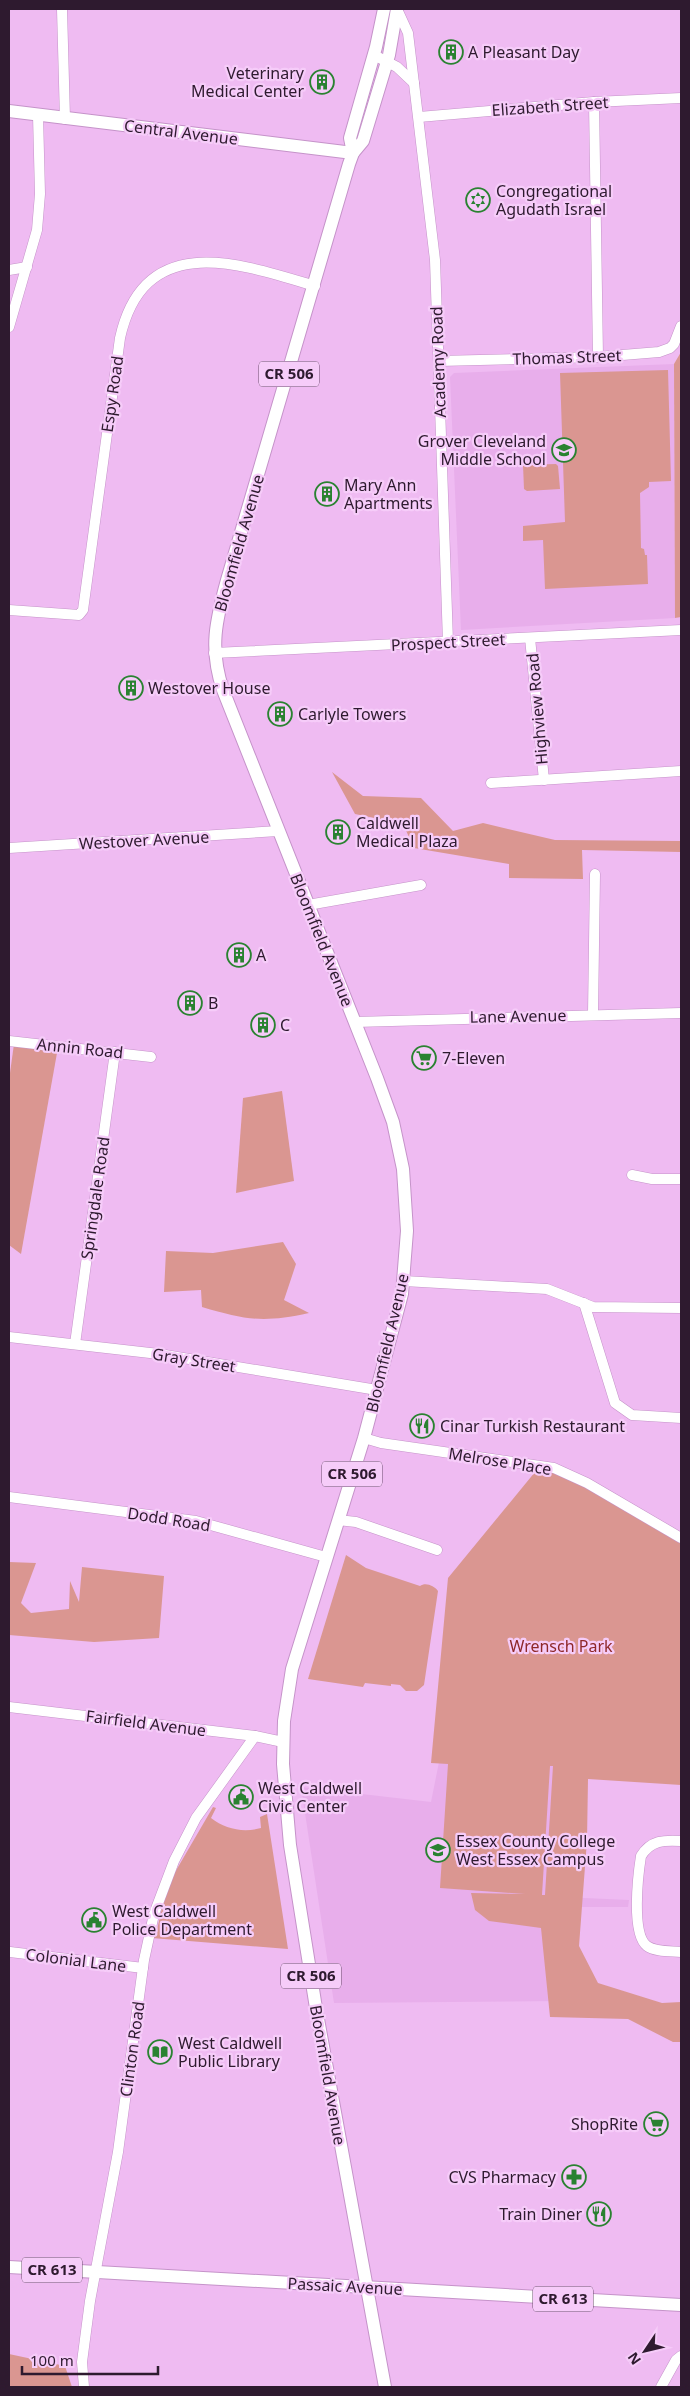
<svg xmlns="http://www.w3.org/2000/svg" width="690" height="2396" viewBox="0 0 690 2396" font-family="'Noto Sans',sans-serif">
<rect width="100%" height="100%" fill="#efbbf2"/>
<!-- built -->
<g fill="#e8aeeb">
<polygon points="674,364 675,618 461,630 450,377 454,373"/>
<polygon points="440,1757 574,1762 562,1897 629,1900 628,1907 563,1907 561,2001 334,2003 301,1787 431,1802"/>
</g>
<!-- green -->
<g fill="#da9691" fill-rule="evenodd">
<polygon points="681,352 681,617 675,618 674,364"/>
<polygon points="668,370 671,481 649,482 649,487 640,493 641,548 644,549 645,555 647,555 648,584 545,589 543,540 523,541 523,526 565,522 560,373"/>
<polygon points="556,464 558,466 560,489 527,491 524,489 523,465"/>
<polygon points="332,772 363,796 421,798 453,831 483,823 555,840 681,841 681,852 582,850 583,879 509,878 509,864 414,848 403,824 355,814"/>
<polygon points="14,1044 57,1053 21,1254 9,1245 9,1080"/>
<polygon points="282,1091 294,1181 236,1193 243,1098"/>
<path d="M283 1242 296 1264 284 1300 309 1313C263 1323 246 1320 202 1307L201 1290 164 1292 166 1251 213 1253Z"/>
<path d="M535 1472 565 1473 681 1538V1785L588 1779 587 1840 579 1946 598 1983 662 2003 681 2002V2042H673L628 2019 550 2017 541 1928 489 1921 475 1910 471 1893 525 1894 440 1888 448 1764 431 1763 448 1578ZM550 1766H553L545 1895H542Z"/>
<path d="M346 1555 366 1568 420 1586C426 1582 434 1586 438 1591L424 1685 417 1691H406L400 1685 391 1684V1686L365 1683 363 1687 308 1679Z"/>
<polygon points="9,1562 36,1563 21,1603 31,1613 69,1609 70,1581 79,1602 82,1567 164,1576 159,1638 94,1642 9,1635"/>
<path d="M213 1807 216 1808 211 1818C225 1829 243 1833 261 1828L260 1817 267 1814 288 1949 152 1938 156 1934 167 1886Z"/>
<polygon points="9,2354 65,2366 72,2387 9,2387"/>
</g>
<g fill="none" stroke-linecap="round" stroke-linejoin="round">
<!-- minor casing -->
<g stroke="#c593c9" stroke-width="11">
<g id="minor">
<polyline points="62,9 65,119"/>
<polyline points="397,9 408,33 435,260 448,642"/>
<polyline points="374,55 397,67 414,83"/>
<polyline points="594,102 598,357"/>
<polyline points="419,117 594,102 681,98"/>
<polyline points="9,270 27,267"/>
<polyline points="9,327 37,230 40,194 38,115"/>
<polyline points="439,361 598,357 659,352 670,348 674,344 681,326"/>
<path d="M9 610 79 615 83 610 120 338C144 230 239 263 315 286"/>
<polyline points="530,638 544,780"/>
<polyline points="214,653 681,630"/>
<polyline points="491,783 681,771"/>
<polyline points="9,848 278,831"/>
<polyline points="308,905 421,885"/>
<polyline points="593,1014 595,874"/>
<polyline points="355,1022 681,1013"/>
<polyline points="9,1041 151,1057"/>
<polyline points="632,1175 652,1179 681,1179"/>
<polyline points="404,1281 547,1289 593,1307 681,1308"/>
<polyline points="584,1303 615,1403 632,1415 681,1418"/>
<polyline points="9,1337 159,1354 377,1390"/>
<polyline points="75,1344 115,1052"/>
<polyline points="364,1438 381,1443 554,1468 587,1483 681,1538"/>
<polyline points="9,1497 196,1521 326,1557"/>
<polyline points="338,1520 356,1522 437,1550"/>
<polyline points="9,1707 255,1736 283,1742"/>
<path d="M681 1841C664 1840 651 1840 641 1856 638 1875 631 1934 647 1946 655 1952 671 1951 681 1952"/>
<polyline points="10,1952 143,1968"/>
<polyline points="84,2387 82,2362 90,2301 118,2152 144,1960 154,1914 174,1861 196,1818 255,1736"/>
<polyline points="661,2387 676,2360 681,2356"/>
</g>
</g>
<!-- major casing -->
<g stroke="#c593c9" stroke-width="14">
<g id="major">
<polyline points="9,111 353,153"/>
<polyline points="353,153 350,138 376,47 384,9"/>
<polyline points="9,2267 681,2305"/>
<path d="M385 2387 316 2008 290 1845 283 1764 284 1721 292 1669 364 1438 402 1294 407 1231 403 1169 393 1122 377 1078 223 690C209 649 216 620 227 580L349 164 353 153 363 141 389 55 397 9"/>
</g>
</g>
<!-- minor -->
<use href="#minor" stroke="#fff" stroke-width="10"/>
<!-- major -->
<use href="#major" stroke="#fff" stroke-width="12"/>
</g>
<!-- icons -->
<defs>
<g id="building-ring" transform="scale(1.25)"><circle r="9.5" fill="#f6ccf9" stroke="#2a8231" stroke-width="1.5"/><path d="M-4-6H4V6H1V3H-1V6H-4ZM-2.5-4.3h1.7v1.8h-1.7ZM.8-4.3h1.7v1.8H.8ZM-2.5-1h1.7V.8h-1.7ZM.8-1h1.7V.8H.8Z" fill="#2a8231"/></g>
<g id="synagogue-ring" transform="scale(1.25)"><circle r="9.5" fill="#f6ccf9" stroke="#2a8231" stroke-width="1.5"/><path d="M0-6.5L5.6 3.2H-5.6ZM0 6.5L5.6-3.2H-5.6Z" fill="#2a8231"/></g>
<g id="school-ring" transform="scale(1.25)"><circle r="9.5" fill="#f6ccf9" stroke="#2a8231" stroke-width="1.5"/><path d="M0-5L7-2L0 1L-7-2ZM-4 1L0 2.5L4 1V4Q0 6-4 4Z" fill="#2a8231"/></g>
<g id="supermarket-ring" transform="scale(1.25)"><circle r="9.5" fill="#f6ccf9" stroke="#2a8231" stroke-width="1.5"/><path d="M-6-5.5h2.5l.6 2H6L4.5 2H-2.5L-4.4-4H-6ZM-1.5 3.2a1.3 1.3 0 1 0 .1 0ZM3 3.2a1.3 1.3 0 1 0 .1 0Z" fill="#2a8231"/></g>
<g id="restaurant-ring" transform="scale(1.25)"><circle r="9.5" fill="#f6ccf9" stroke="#2a8231" stroke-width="1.5"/><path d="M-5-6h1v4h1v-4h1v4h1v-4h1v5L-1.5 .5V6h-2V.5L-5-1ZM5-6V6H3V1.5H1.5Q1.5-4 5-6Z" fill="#2a8231"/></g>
<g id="civic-ring" transform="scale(1.25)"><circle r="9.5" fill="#f6ccf9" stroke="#2a8231" stroke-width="1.5"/><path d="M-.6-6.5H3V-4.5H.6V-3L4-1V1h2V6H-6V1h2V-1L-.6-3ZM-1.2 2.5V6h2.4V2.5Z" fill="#2a8231"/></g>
<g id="university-ring" transform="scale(1.25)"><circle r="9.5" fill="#f6ccf9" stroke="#2a8231" stroke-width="1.5"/><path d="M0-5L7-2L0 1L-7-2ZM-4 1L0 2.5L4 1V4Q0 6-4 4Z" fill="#2a8231"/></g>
<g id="library-ring" transform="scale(1.25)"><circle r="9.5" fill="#f6ccf9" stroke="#2a8231" stroke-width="1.5"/><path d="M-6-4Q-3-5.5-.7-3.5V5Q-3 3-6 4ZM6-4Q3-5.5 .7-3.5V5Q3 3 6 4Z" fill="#2a8231"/></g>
<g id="pharmacy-ring" transform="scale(1.25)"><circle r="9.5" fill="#f6ccf9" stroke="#2a8231" stroke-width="1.5"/><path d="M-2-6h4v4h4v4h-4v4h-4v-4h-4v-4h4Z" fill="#2a8231"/></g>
</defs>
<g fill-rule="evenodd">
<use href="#building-ring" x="451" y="52"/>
<use href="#building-ring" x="322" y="82"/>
<use href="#synagogue-ring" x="478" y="200"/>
<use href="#school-ring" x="564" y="450"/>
<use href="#building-ring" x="327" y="494"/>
<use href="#building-ring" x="131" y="688"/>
<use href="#building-ring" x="280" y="714"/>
<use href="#building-ring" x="338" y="832"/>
<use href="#building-ring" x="239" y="955"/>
<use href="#building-ring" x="190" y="1003"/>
<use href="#building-ring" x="263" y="1025"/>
<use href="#supermarket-ring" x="424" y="1058"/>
<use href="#restaurant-ring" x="422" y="1426"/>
<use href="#civic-ring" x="241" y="1797"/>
<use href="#university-ring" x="438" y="1850"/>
<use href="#civic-ring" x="94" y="1920"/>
<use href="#library-ring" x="160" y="2052"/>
<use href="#supermarket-ring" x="656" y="2124"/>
<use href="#pharmacy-ring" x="574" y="2177"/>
<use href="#restaurant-ring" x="599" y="2214"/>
</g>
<g text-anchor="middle" stroke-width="4.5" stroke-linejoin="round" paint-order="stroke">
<!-- shield labels -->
<g fill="#f6ccf9" stroke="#6a4f6c" stroke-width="1">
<rect x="259" y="361.5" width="60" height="25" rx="4"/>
<rect x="322" y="1461.5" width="60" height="25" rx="4"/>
<rect x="281" y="1963.5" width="60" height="25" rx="4"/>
<rect x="22" y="2257.5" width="60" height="25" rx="4"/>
<rect x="533" y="2286.5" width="60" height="25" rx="4"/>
</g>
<g font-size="15" font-weight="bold" fill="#2e1a2f">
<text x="289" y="379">CR 506</text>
<text x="352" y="1479">CR 506</text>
<text x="311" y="1981">CR 506</text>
<text x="52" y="2275">CR 613</text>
<text x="563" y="2304">CR 613</text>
</g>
<!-- poi labels -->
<g font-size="16" fill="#2e1a2f" stroke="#f6ccf9" text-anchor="start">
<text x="468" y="58">A Pleasant Day</text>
<text x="304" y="79" text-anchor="end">Veterinary<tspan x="304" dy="18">Medical Center</tspan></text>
<text x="496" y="197">Congregational<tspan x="496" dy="18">Agudath Israel</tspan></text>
<text x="546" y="447" text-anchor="end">Grover Cleveland<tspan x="546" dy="18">Middle School</tspan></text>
<text x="344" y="491">Mary Ann<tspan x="344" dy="18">Apartments</tspan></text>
<text x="148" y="694">Westover House</text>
<text x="298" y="720">Carlyle Towers</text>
<text x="356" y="829">Caldwell<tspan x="356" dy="18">Medical Plaza</tspan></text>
<text x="256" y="961">A</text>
<text x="208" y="1009">B</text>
<text x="280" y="1031">C</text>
<text x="442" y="1064">7-Eleven</text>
<text x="440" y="1432">Cinar Turkish Restaurant</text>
<text x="258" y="1794">West Caldwell<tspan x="258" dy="18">Civic Center</tspan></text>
<text x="456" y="1847">Essex County College<tspan x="456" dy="18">West Essex Campus</tspan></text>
<text x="112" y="1917">West Caldwell<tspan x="112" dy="18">Police Department</tspan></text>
<text x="178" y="2049">West Caldwell<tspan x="178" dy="18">Public Library</tspan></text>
<text x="638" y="2130" text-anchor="end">ShopRite</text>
<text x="556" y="2183" text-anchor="end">CVS Pharmacy</text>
<text x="582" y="2220" text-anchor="end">Train Diner</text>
</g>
<!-- street labels -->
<g font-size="16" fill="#2e1a2f" stroke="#f6ccf9">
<text transform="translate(550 106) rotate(-4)" y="6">Elizabeth Street</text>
<text transform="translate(181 132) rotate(7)" y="6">Central Avenue</text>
<text transform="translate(567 357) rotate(-2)" y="6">Thomas Street</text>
<text transform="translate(438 362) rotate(-92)" y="6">Academy Road</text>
<text transform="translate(112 394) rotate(-82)" y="6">Espy Road</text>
<text transform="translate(239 543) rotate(-74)" y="6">Bloomfield Avenue</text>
<text transform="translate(448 642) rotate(-3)" y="6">Prospect Street</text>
<text transform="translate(537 709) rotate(-95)" y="6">Highview Road</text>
<text transform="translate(144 840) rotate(-3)" y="6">Westover Avenue</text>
<text transform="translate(322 940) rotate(68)" y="6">Bloomfield Avenue</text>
<text transform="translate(518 1016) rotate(-1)" y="6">Lane Avenue</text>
<text transform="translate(80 1048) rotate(6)" y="6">Annin Road</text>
<text transform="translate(95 1198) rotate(-82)" y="6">Springdale Road</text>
<text transform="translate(387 1343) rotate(-77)" y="6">Bloomfield Avenue</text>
<text transform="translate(194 1360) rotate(9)" y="6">Gray Street</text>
<text transform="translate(500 1461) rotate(9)" y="6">Melrose Place</text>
<text transform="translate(169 1519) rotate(9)" y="6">Dodd Road</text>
<text transform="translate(146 1723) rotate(7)" y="6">Fairfield Avenue</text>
<text transform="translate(76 1960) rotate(7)" y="6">Colonial Lane</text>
<text transform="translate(132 2049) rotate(-82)" y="6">Clinton Road</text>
<text transform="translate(328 2075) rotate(80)" y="6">Bloomfield Avenue</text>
<text transform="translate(345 2286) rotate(3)" y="6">Passaic Avenue</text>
</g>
<!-- park labels -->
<g font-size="16" fill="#8e2829" stroke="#f6ccf9">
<text x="561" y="1652">Wrensch Park</text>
</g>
</g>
<!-- border -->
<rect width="690" height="2396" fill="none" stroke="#2e1a2f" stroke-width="20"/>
<!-- north arrow -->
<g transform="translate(645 2351) rotate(235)" stroke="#f6ccf9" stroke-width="4" paint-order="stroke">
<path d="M0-4L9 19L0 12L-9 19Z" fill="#2e1a2f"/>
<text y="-8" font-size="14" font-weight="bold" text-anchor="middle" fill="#2e1a2f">N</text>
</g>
<!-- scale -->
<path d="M22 2366v8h136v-8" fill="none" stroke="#2e1a2f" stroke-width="2.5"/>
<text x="30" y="2366" font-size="15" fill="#2e1a2f" stroke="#f6ccf9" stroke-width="4" paint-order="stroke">100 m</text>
</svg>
